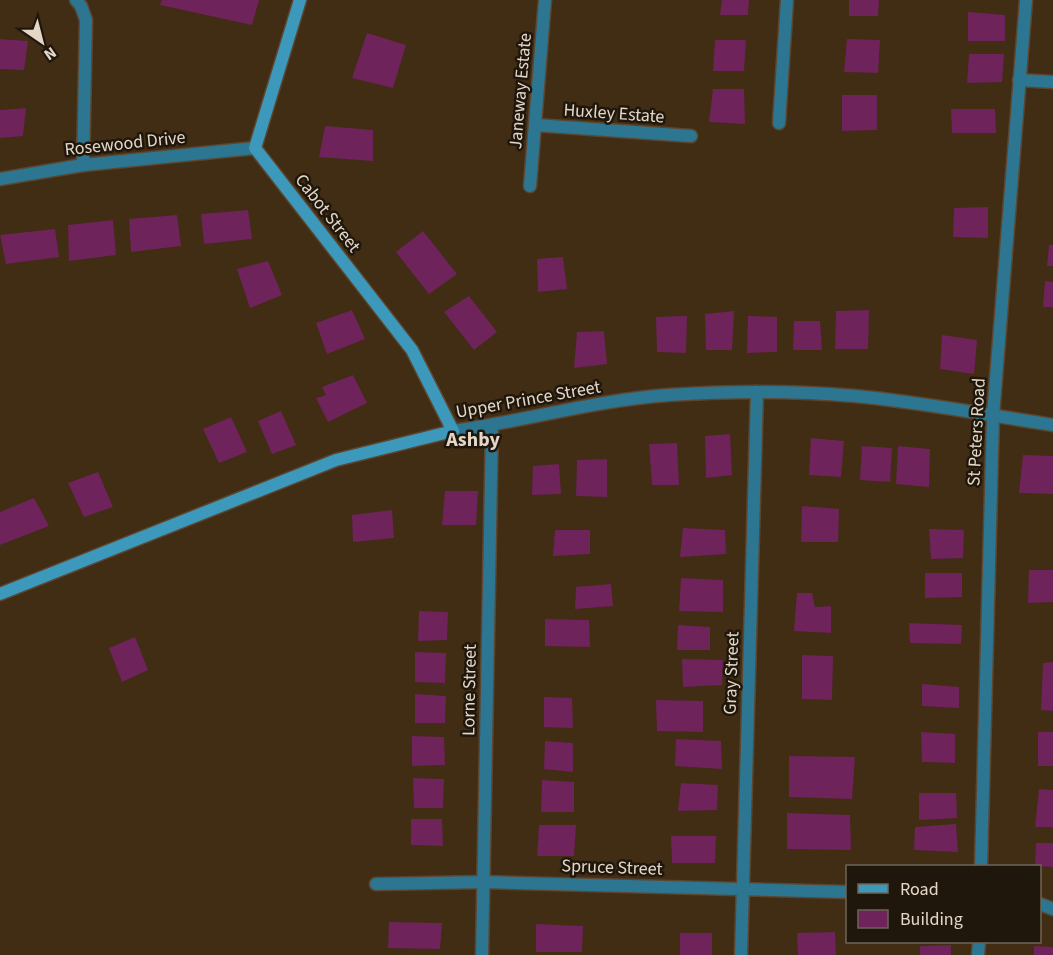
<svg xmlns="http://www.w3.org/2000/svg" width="1053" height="955" viewBox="0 0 1053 955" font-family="'Source Sans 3',sans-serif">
<rect width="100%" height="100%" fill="#412c14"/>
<!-- building -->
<g fill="#6e235a">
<polygon points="162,0 259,0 252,25 160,5"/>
<polygon points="722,0 749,0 748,15 720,15"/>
<polygon points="849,0 879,0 878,16 849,16"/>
<polygon points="968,12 1005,15 1005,41 968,41"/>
<polygon points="367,33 406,45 393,88 352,78"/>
<polygon points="0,39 28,41 24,70 0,69"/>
<polygon points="847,39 880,40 878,73 844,72"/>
<polygon points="715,40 746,40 744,71 713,71"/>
<polygon points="969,54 1004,54 1002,82 967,83"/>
<polygon points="713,89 744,89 745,124 709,122"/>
<polygon points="842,95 877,95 877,130 842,131"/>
<polygon points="26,108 23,136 0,138 0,110"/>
<polygon points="951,109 995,109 996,133 952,133"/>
<polygon points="325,126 373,130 373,161 319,157"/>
<polygon points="988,207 988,238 953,237 954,208"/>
<polygon points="248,210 252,239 204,244 201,214"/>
<polygon points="177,215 181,246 131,252 129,219"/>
<polygon points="113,220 116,255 69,261 68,225"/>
<polygon points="55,229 59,257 6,264 0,235"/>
<polygon points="423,231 457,274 429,294 396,252"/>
<polygon points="1049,245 1053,245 1053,266 1047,266"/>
<polygon points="563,257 567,289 538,292 537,259"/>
<polygon points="268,261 282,295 250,308 237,269"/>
<polygon points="1045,281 1053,282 1053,307 1043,307"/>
<polygon points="469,296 497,332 474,350 444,312"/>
<polygon points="352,310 365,339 327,354 316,323"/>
<polygon points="869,310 868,349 835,349 836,311"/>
<polygon points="734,311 732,350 706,350 705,314"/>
<polygon points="687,316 686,353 657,352 656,317"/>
<polygon points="748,316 777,317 777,352 747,353"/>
<polygon points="794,321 820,321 822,350 793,350"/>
<polygon points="604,331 607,364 574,368 577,332"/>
<polygon points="942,335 977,340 974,374 940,369"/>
<polygon points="353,375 367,403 328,422 316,398 326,395 322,387"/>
<polygon points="281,411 296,445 272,454 258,421"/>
<polygon points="231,417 247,452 219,463 203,429"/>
<polygon points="730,434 732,475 706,478 705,436"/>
<polygon points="811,438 844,441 841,477 809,475"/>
<polygon points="677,443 679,485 652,485 649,444"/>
<polygon points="862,446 892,448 890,482 860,480"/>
<polygon points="898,446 930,449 929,487 896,484"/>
<polygon points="1023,455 1053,456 1053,494 1019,493"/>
<polygon points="607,459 607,497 576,496 577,460"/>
<polygon points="559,464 561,494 532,495 533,466"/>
<polygon points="98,472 113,507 84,517 68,483"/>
<polygon points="445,491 478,491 476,525 442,525"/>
<polygon points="34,498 49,526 0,545 0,512"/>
<polygon points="802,506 839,509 838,542 801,542"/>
<polygon points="392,510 394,538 353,542 352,515"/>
<polygon points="683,528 725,530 726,554 680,557"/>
<polygon points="929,529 964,530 963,558 931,559"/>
<polygon points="555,530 590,530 590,554 553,556"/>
<polygon points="1029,570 1053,570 1053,602 1028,603"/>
<polygon points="925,573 962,573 962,597 925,598"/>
<polygon points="681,578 723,580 723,612 679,611"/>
<polygon points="611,584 613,606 575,609 576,587"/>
<polygon points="797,593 812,593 815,607 831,606 831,633 794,631"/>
<polygon points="419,611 448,612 447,640 418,641"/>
<polygon points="545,619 589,620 590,647 545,646"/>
<polygon points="909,623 962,625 961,644 910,643"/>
<polygon points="678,625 710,627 710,650 677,650"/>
<polygon points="135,637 148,670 122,682 109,648"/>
<polygon points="415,652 446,653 445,683 415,682"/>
<polygon points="802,655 833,656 832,700 802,699"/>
<polygon points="682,659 723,660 722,685 683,687"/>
<polygon points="1053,662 1053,711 1041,710 1043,663"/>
<polygon points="922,684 959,687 959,708 922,706"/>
<polygon points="415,694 446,696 445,723 415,723"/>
<polygon points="544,697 572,698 573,728 544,727"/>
<polygon points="656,700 703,701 703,732 657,731"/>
<polygon points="921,732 955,734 955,763 922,762"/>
<rect x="1038" y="732" width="15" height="34"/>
<polygon points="412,736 444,737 445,765 412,766"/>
<polygon points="676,739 721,741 722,769 675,766"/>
<polygon points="545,741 573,743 573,772 544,769"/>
<polygon points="789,756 855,757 852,799 789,797"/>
<polygon points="413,778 444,779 443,808 414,808"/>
<polygon points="542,780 574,782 574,812 541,812"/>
<polygon points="681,783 718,785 717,810 678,811"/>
<polygon points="1039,789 1053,790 1053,827 1035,827"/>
<polygon points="919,793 956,793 957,818 919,820"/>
<polygon points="787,813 850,815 851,850 787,849"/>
<polygon points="411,819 442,819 443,846 411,845"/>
<polygon points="956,824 958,852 914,850 915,827"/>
<polygon points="539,825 576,825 574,856 537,856"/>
<polygon points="671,836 716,836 715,863 672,863"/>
<polygon points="1036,843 1053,843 1053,867 1035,866"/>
<polygon points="389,922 442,923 440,949 388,948"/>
<polygon points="536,924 583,926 582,952 536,952"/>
<polygon points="835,932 836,955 798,955 797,933"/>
<rect x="680" y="933" width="32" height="22"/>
<polygon points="951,945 951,955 920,955 920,946"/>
<polygon points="1034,946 1053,947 1053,955 1034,955"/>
</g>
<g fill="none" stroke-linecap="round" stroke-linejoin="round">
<!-- street casing -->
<g stroke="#5b4731" stroke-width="15">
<g id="street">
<polyline points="76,0 81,6 86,20 83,165"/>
<polyline points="1019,80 1053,82"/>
<polyline points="779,123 787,0"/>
<polyline points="535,125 691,136"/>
<polyline points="0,179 83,165 255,148"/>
<polyline points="530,186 545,0"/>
<path d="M453 431C525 421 597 400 668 395 730 391 794 391 855 396 921 402 987 415 1053 425"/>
<polyline points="981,866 993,416 1026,0"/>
<polyline points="376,884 484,882 848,892"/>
<polyline points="1040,904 1053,909"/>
<polyline points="482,955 492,425"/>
<polyline points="741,955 757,392"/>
<polyline points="978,955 979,942"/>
</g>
</g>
<!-- secondary casing -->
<g stroke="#5b4731" stroke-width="15">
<polyline id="secondary" points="0,594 336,460 453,431 412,350 255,148 300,0"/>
</g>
<!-- street -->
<use href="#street" stroke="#2c7691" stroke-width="12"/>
<!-- secondary -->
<use href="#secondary" stroke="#3c99bc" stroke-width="12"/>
</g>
<g text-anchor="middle" stroke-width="5" stroke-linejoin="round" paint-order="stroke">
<!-- street labels -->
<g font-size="18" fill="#e4d7c8" stroke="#20170c">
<text transform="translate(520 91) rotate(-85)" y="6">Janeway Estate</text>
<text transform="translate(614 113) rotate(4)" y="6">Huxley Estate</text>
<text transform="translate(125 143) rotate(-6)" y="6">Rosewood Drive</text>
<text transform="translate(328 213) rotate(52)" y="6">Cabot Street</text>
<text transform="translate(528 399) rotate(-10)" y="6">Upper Prince Street</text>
<text transform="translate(976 432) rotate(-87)" y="6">St Peters Road</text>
<text transform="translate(731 673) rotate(-88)" y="6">Gray Street</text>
<text transform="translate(469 690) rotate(-89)" y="6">Lorne Street</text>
<text transform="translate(612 867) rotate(2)" y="6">Spruce Street</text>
</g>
<!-- neighbourhood labels -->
<g font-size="20" font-weight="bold" fill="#e4d7c8" stroke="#20170c">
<text x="473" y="446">Ashby</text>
</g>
</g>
<!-- legend -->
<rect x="846" y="865" width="195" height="78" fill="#20170c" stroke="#6e6457" stroke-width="1.5"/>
<rect x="858" y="884" width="30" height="9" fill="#3c99bc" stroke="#6e6457" stroke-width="1.5"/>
<text x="900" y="895" font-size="18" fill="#e4d7c8">Road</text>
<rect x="858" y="910" width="30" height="18" fill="#6e235a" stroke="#6e6457" stroke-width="1.5"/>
<text x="900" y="925" font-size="18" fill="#e4d7c8">Building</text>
<!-- north arrow -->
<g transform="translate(42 42) rotate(145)" stroke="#20170c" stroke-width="4.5" paint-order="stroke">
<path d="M0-4.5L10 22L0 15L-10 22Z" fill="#e4d7c8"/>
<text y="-9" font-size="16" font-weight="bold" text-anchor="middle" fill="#e4d7c8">N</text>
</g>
</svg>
